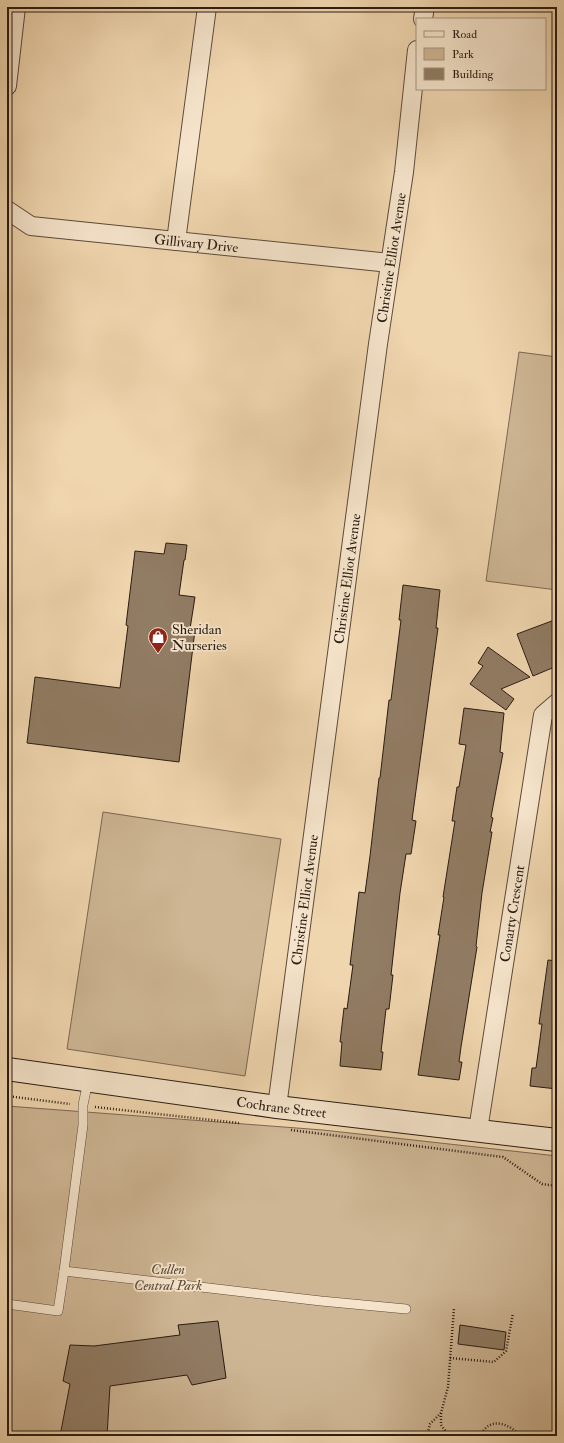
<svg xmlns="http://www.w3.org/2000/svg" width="564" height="1443" viewBox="0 0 564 1443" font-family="'IM FELL Double Pica',serif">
<rect width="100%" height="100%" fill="#f0d6af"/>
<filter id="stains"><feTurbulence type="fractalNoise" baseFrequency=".005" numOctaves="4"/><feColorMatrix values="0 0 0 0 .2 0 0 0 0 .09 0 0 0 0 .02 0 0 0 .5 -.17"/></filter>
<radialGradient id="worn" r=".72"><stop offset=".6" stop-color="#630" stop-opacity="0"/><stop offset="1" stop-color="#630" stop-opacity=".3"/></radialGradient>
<!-- green -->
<g fill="#ceb694" stroke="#7c6853">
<polygon points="519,352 557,357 557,590 486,581"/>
<polygon points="103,812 281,839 245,1076 67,1049"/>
<polygon points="7,1106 323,1130 557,1156 557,1436 7,1436"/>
</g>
<!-- building -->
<g fill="#917c64" stroke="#2a1b12">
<polygon points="166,543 187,545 185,560 184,560 179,595 195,597 190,629 195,630 179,762 27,743 35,677 120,688 128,626 126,625 135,551 164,554"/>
<polygon points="403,585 440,590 436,628 438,628 412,820 416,821 411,854 406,854 400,893 391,975 393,975 389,1009 386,1009 381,1052 383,1052 381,1070 340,1066 342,1042 340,1042 344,1008 347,1009 353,965 350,965 359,892 365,893 370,856 379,778 380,778 389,700 391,700 401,620 399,620"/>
<polygon points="557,619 557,666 533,676 517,634"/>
<polygon points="488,647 530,677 501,689 514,699 506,710 470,684 483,666 478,663"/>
<polygon points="464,708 504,713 500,752 503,753 491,817 493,818 490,832 492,832 482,893 476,946 477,947 461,1047 459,1062 462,1062 459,1080 418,1075 440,935 438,935 444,897 443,897 455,821 452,821 457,787 459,787 466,745 459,744"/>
<polygon points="548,960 557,961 557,1089 530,1086 532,1068 536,1068 542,1024 539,1024"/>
<polygon points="218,1321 226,1378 192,1385 187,1375 110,1386 107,1436 60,1436 70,1384 63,1381 70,1345 94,1346 180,1335 178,1325"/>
<polygon points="460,1325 506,1332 504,1350 458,1344"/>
</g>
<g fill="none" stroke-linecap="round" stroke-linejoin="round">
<!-- lane casing -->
<g stroke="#5c4a39" stroke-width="10">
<g id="lane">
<polyline points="88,1081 83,1105 83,1125 64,1271 321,1301 406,1309"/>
<polyline points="7,1304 58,1311 64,1271"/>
</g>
</g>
<!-- street casing -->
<g stroke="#5c4a39" stroke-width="20">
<g id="street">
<polyline points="423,19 425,7"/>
<polyline points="7,86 16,7"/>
<path id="s1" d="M7 210 31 226 390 263"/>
<polyline points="176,241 207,7"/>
<path id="s2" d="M277 1107 378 344 404 172 417 50"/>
<path id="s3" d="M478 1130 543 715 557 703"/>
</g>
</g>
<!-- secondary casing -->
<g stroke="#2a1b12" stroke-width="24">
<g id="secondary">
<path id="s4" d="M7 1069 277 1107 557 1140"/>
</g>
</g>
<!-- path -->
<g stroke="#2a1b12" stroke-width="2.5" stroke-dasharray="1 2" stroke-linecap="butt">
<polyline points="7,1096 70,1104"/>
<polyline points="95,1107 239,1123"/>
<polyline points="291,1130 503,1157 542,1184 557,1186"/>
<polyline points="450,1358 494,1362 506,1351 513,1313"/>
<polyline points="441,1413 441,1425 449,1436"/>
<polyline points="427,1436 430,1424 441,1413 448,1387 454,1308"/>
<path d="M480 1436C490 1416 508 1423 521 1436"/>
</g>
<!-- lane -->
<use href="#lane" stroke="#f5e4cb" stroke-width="9"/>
<!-- street -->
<use href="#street" stroke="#f5e4cb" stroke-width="18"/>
<!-- secondary -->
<use href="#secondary" stroke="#f5e4cb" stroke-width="22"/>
</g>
<!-- icons -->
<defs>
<g id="shop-pin" transform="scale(1)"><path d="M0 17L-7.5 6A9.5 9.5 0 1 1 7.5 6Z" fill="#8f2418" stroke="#f5e4cb"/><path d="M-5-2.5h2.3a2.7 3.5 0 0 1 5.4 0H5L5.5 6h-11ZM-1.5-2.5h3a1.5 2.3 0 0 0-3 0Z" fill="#fff"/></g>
</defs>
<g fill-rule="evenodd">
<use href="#shop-pin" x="158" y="637"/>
</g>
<g text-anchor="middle" stroke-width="3.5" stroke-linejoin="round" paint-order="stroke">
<!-- street labels -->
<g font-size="14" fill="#2a1b12" stroke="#f5e4cb">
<text dy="5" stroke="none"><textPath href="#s1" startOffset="195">Gillivary Drive</textPath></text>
<text dy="5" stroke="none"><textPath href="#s2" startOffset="857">Christine Elliot Avenue</textPath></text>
<text dy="5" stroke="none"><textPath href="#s2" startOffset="533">Christine Elliot Avenue</textPath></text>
<text dy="5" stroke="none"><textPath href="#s2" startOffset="209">Christine Elliot Avenue</textPath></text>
<text dy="5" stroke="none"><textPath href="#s3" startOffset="219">Conarty Crescent</textPath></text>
<text dy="5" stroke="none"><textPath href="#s4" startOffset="277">Cochrane Street</textPath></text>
</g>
<!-- poi labels -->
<g font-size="14" fill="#2a1b12" stroke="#f5e4cb" text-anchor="start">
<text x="172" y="634">Sheridan<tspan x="172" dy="16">Nurseries</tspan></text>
</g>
<!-- park labels -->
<g font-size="14" font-style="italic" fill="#5b4a39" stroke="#f5e4cb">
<text x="168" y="1274">Cullen<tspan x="168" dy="16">Central Park</tspan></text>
</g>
</g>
<!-- margin -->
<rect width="564" height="1443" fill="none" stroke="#f0d6af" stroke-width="24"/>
<rect x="8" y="8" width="548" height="1427" fill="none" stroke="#2a1b12" stroke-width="2"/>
<rect x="12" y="12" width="540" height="1419" fill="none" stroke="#2a1b12"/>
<!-- legend -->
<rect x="416" y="18" width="130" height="72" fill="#f5e4cb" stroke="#a49481"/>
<rect x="424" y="31" width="20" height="6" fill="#f5e4cb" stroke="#a49481"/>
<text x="452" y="38" font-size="12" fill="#2a1b12">Road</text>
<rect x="424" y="48" width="20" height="12" fill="#ceb694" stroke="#a49481"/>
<text x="452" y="58" font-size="12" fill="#2a1b12">Park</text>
<rect x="424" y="68" width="20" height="12" fill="#917c64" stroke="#a49481"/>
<text x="452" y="78" font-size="12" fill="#2a1b12">Building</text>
<rect width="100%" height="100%" filter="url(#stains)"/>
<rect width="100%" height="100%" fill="url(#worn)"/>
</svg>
